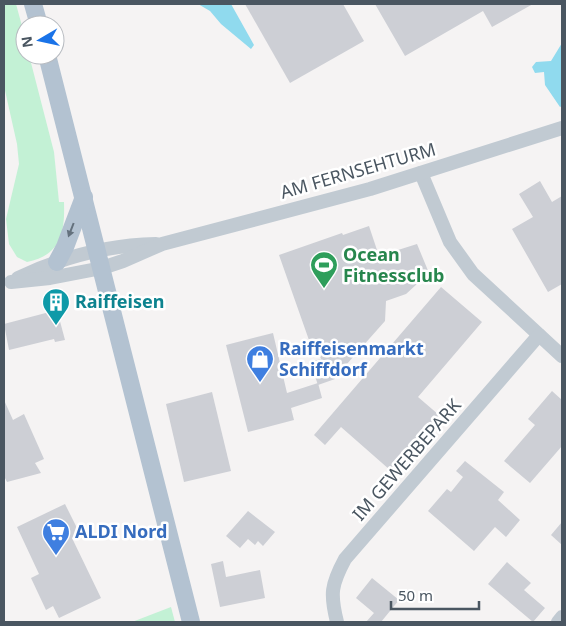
<svg xmlns="http://www.w3.org/2000/svg" width="566" height="626" viewBox="0 0 566 626" font-family="'Noto Sans',sans-serif">
<rect width="100%" height="100%" fill="#f5f3f3"/>
<!-- green -->
<g fill="#c3f1d5">
<path d="M4 4H16L25 37V55H29L54 152 59 202H64C65 233 61 255 27 262L17 257 9 244 6 219 19 164 17 144 4 86Z"/>
<polygon points="171,607 175,622 132,622"/>
</g>
<!-- water -->
<g fill="#90daee">
<polygon points="198,4 231,4 254,45 251,49 221,24 210,11"/>
<polygon points="562,43 562,106 560,107 545,85 544,72 535,73 532,67 536,62 551,61"/>
</g>
<!-- building -->
<g fill="#cdcfd5">
<polygon points="245,4 343,4 364,41 290,83"/>
<polygon points="375,4 533,4 492,27 483,11 405,56"/>
<polygon points="540,181 552,202 562,196 562,284 548,292 512,229 533,217 519,194"/>
<polygon points="369,226 379,256 417,244 429,273 406,294 386,301 385,321 346,365 331,369 335,379 318,385 310,362 321,359 314,341 310,343 279,255 342,233 343,235"/>
<polygon points="441,287 482,322 418,397 439,415 390,470 341,427 325,445 314,435"/>
<polygon points="57,310 65,340 55,342 54,339 9,350 4,324"/>
<polygon points="273,333 287,393 318,383 322,398 291,408 294,420 248,432 226,345"/>
<polygon points="552,391 562,400 562,446 530,483 504,461 535,425 528,419"/>
<polygon points="212,392 231,471 184,482 166,404"/>
<polygon points="4,400 13,420 24,414 44,459 35,463 41,473 7,482 4,476"/>
<polygon points="465,461 504,492 498,500 520,520 506,537 495,527 474,551 428,511 447,489 451,492 463,477 456,471"/>
<polygon points="65,504 80,534 72,538 101,598 59,618 53,606 46,610 31,578 39,574 17,527"/>
<polygon points="248,511 275,532 263,546 258,541 255,545 248,539 240,548 226,536"/>
<polygon points="562,522 562,545 551,535"/>
<polygon points="223,561 226,577 260,570 265,598 220,607 211,564"/>
<polygon points="507,562 531,583 524,590 545,608 533,622 488,584"/>
<polygon points="372,578 399,600 381,622 366,622 374,613 356,598"/>
</g>
<g fill="none" stroke-linecap="round" stroke-linejoin="round">
<!-- minor -->
<g stroke="#c1cad2" stroke-width="14">
<polyline points="421,173 450,242 473,274 562,356"/>
<path d="M18 278C62 257 108 245 156 244"/>
<polyline points="11,282 50,278 102,268 123,261 162,244 370,189 562,128"/>
<path d="M337 622C330 594 331 585 345 559L539 335"/>
<polyline points="558,622 562,617"/>
</g>
<!-- major -->
<g stroke="#b3c2d1" stroke-width="18">
<polyline points="33,4 39,25"/>
<polyline points="47,55 191,622"/>
<polyline points="57,262 65,247 84,197"/>
</g>
</g>
<!-- one-way arrows -->
<defs><path id="oneway-solid" d="M-6-.8H1V-3.2L6.5 0L1 3.2V.8H-6Z" transform="scale(1.25)"/></defs>
<use fill="#64717d" href="#oneway-solid" transform="translate(71 230) rotate(111)"/>
<!-- icons -->
<defs>
<g id="stadium-pin" transform="scale(1.4375)"><path d="M0 17L-7.5 6A9.5 9.5 0 1 1 7.5 6Z" fill="#2e9e5b" stroke="#fff"/><path d="M0-5a6.5 5 0 1 0 0 10a6.5 5 0 1 0 0-10ZM-3.5-1.8h7v3.6h-7Z" fill="#fff"/></g>
<g id="building-pin" transform="scale(1.4375)"><path d="M0 17L-7.5 6A9.5 9.5 0 1 1 7.5 6Z" fill="#0f9aa8" stroke="#fff"/><path d="M-4-6H4V6H1V3H-1V6H-4ZM-2.5-4.3h1.7v1.8h-1.7ZM.8-4.3h1.7v1.8H.8ZM-2.5-1h1.7V.8h-1.7ZM.8-1h1.7V.8H.8Z" fill="#fff"/></g>
<g id="shop-pin" transform="scale(1.4375)"><path d="M0 17L-7.5 6A9.5 9.5 0 1 1 7.5 6Z" fill="#3f7fe0" stroke="#fff"/><path d="M-5-2.5h2.3a2.7 3.5 0 0 1 5.4 0H5L5.5 6h-11ZM-1.5-2.5h3a1.5 2.3 0 0 0-3 0Z" fill="#fff"/></g>
<g id="supermarket-pin" transform="scale(1.4375)"><path d="M0 17L-7.5 6A9.5 9.5 0 1 1 7.5 6Z" fill="#3f7fe0" stroke="#fff"/><path d="M-6-5.5h2.5l.6 2H6L4.5 2H-2.5L-4.4-4H-6ZM-1.5 3.2a1.3 1.3 0 1 0 .1 0ZM3 3.2a1.3 1.3 0 1 0 .1 0Z" fill="#fff"/></g>
</defs>
<g fill-rule="evenodd">
<use href="#stadium-pin" x="324" y="265"/>
<use href="#building-pin" x="56" y="302"/>
<use href="#shop-pin" x="260" y="359"/>
<use href="#supermarket-pin" x="56" y="532"/>
</g>
<g text-anchor="middle" stroke-width="5" stroke-linejoin="round" paint-order="stroke">
<!-- street labels -->
<g font-size="18" fill="#4a5661" stroke="#fff">
<text transform="translate(358 171) rotate(-16)" y="6">AM FERNSEHTURM</text>
<text transform="translate(407 460) rotate(-49)" y="6">IM GEWERBEPARK</text>
</g>
<!-- leisure labels -->
<g font-size="18" font-weight="bold" fill="#27864d" stroke="#fff" text-anchor="start">
<text x="343" y="261">Ocean<tspan x="343" dy="21">Fitnessclub</tspan></text>
</g>
<!-- culture labels -->
<g font-size="18" font-weight="bold" fill="#0d838f" stroke="#fff" text-anchor="start">
<text x="75" y="308">Raiffeisen</text>
</g>
<!-- shop labels -->
<g font-size="18" font-weight="bold" fill="#366cbe" stroke="#fff" text-anchor="start">
<text x="279" y="355">Raiffeisenmarkt<tspan x="279" dy="21">Schiffdorf</tspan></text>
<text x="75" y="538">ALDI Nord</text>
</g>
</g>
<!-- border -->
<rect width="566" height="626" fill="none" stroke="#4a5661" stroke-width="10"/>
<!-- north arrow -->
<g transform="translate(40 40) rotate(261)"><circle r="24" fill="#ffffff" stroke="#b7bbc0"/>
<path d="M0-4L9 19L0 12L-9 19Z" fill="#1a73e8"/>
<text y="-8" font-size="14" font-weight="bold" text-anchor="middle" fill="#4a5661">N</text>
</g>
<!-- scale -->
<path d="M391 601v8h88v-8" fill="none" stroke="#4a5661" stroke-width="2.5"/>
<text x="398" y="601" font-size="15" fill="#4a5661" stroke="#ffffff" stroke-width="4" paint-order="stroke">50 m</text>
</svg>
